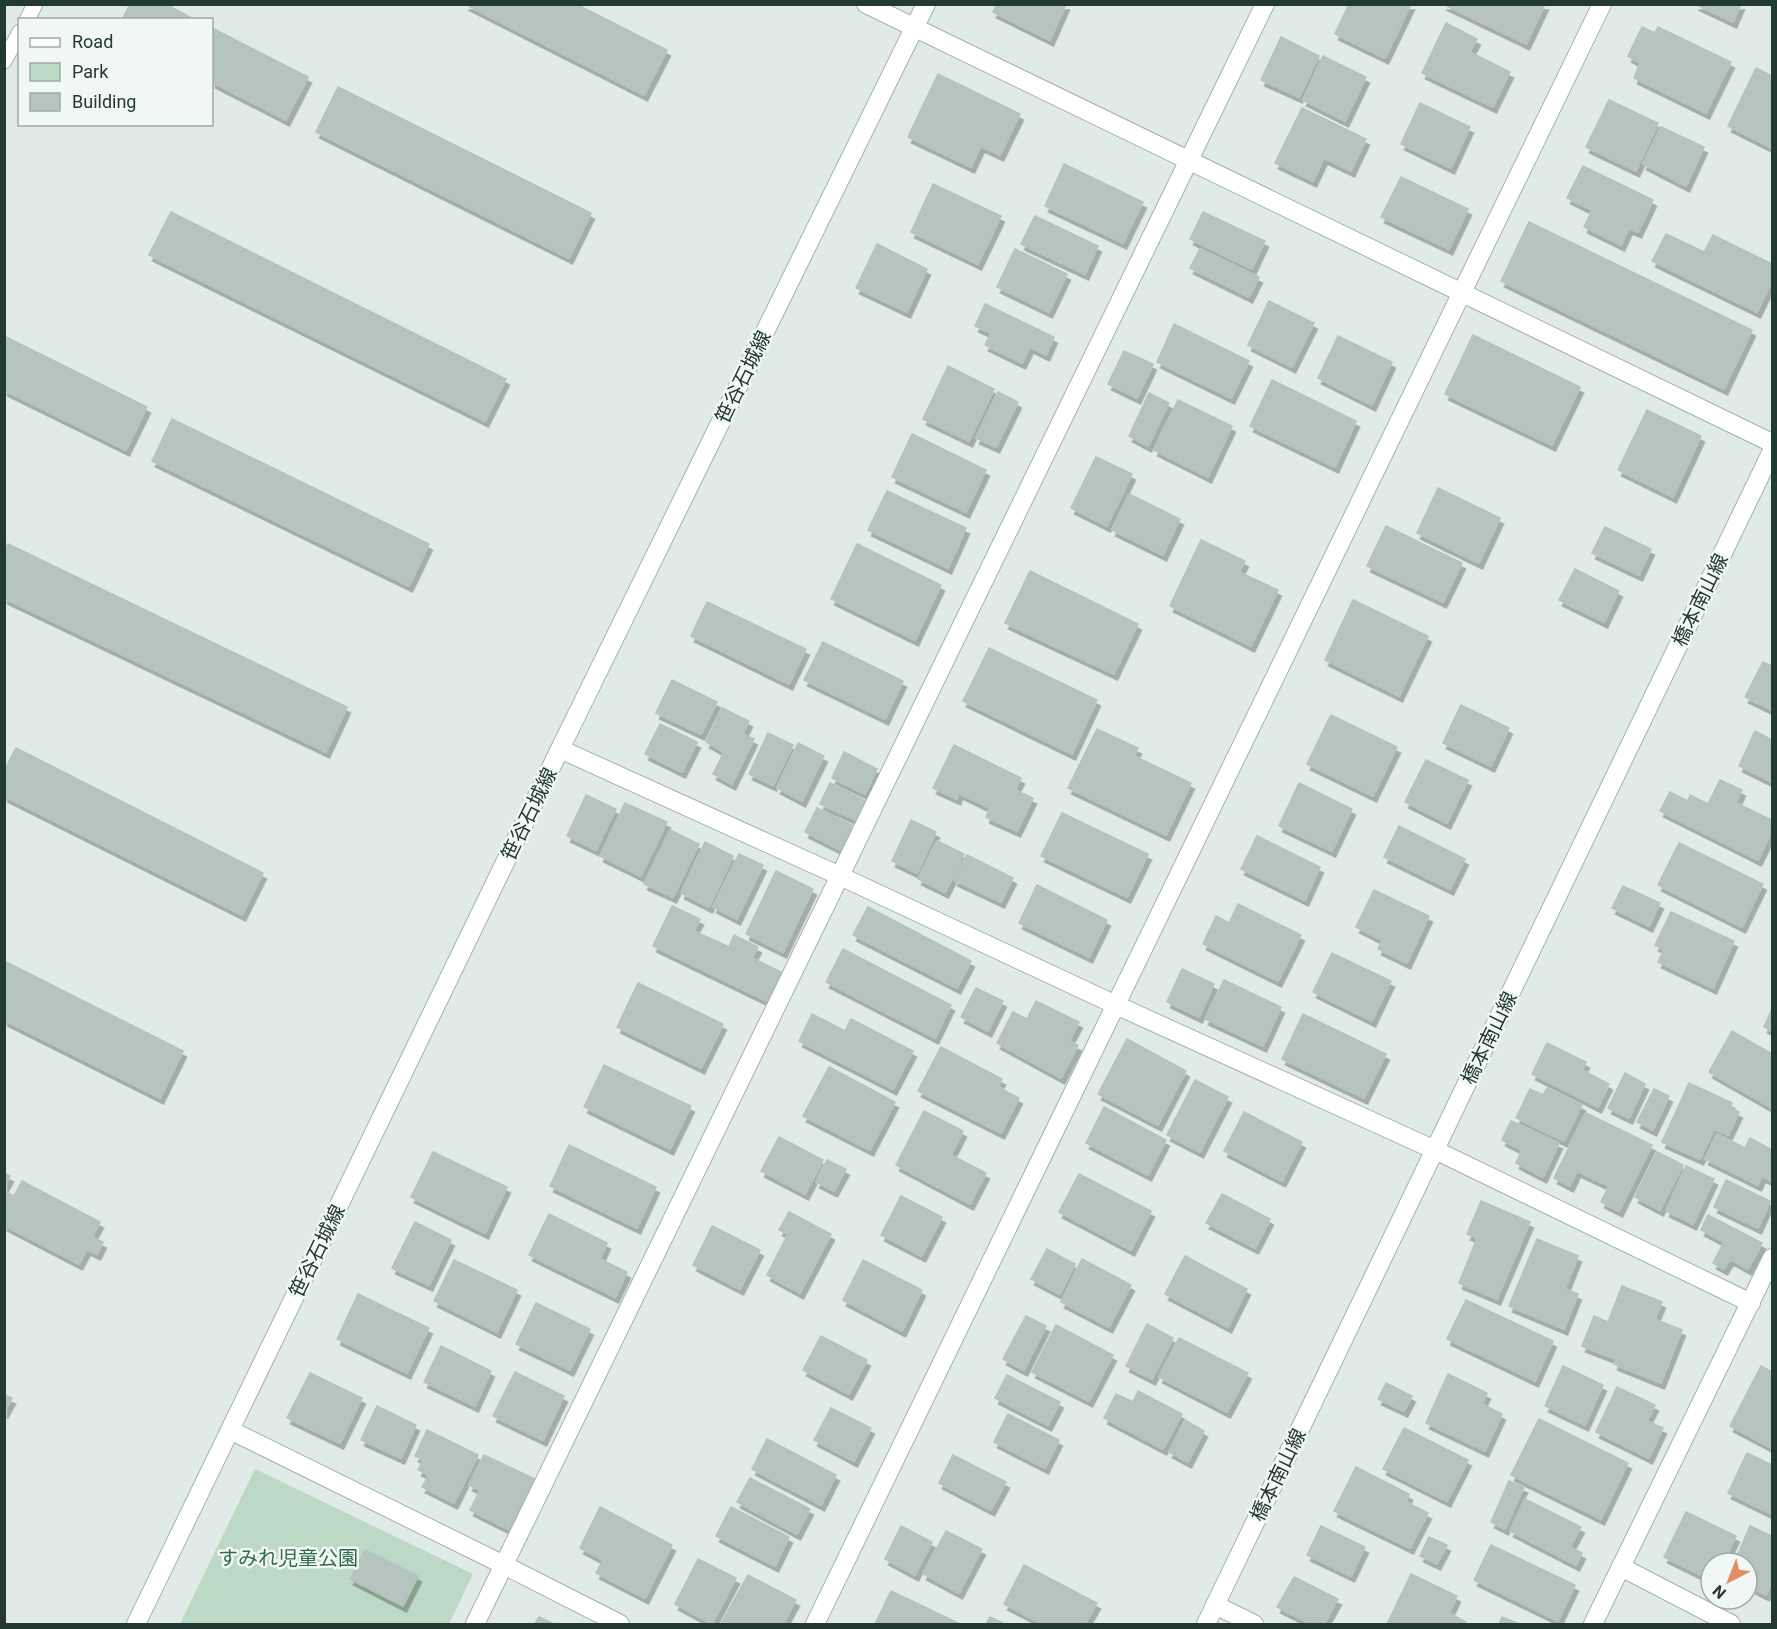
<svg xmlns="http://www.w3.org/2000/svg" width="1777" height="1629" viewBox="0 0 1777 1629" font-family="Roboto,'Noto Sans JP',sans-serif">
<defs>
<filter id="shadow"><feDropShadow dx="3.5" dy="6" stdDeviation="0" flood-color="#0004"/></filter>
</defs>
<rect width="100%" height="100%" fill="#e0eae6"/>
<!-- green -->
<polygon fill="#bbd9c5" points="255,1469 473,1574 449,1624 180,1624"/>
<!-- building -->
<g fill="#b6c4bf" stroke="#b3c3bd" stroke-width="1.5" filter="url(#shadow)">
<polygon points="130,4 166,4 195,20 122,20"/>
<polygon points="465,4 576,4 667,50 644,95"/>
<polygon points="997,4 1066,4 1050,40 993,12"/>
<polygon points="1349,4 1411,4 1385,58 1335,34"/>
<polygon points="1443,4 1545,4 1526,44"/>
<polygon points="1695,4 1741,4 1733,22"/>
<polygon points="1446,23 1477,39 1470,52 1510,72 1493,107 1422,73"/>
<polygon points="1642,27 1655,33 1658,27 1731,62 1706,113 1634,78 1640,63 1628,56"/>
<polygon points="212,28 308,77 286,120 212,82"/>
<polygon points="1281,37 1319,56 1299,97 1261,80"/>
<polygon points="1323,56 1366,77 1345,121 1303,100"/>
<polygon points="1756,68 1772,76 1772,148 1728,126"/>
<polygon points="938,74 1020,114 1000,155 981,146 971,167 908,137"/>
<polygon points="338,87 591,213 569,258 316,132"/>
<polygon points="1609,100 1658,123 1636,171 1586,147"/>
<polygon points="1420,103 1470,127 1451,168 1401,144"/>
<polygon points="1302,108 1366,139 1351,171 1324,158 1313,181 1275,163"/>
<polygon points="1661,127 1704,147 1686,186 1643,164"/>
<polygon points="1064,164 1143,202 1123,243 1045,206"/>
<polygon points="1583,166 1653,200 1638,232 1629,228 1621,245 1584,227 1592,210 1567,198"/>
<polygon points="1401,177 1468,209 1449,249 1381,217"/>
<polygon points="933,184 1001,216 978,264 911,232"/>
<polygon points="171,212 506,379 485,421 149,255"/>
<polygon points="1203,212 1265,241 1252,269 1190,239"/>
<polygon points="1035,216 1098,246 1085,274 1021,244"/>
<polygon points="1529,222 1752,330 1724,389 1501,281"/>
<polygon points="1666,234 1704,252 1713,235 1772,264 1772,281 1757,312 1652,261"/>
<polygon points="877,244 927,269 907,312 856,288"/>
<polygon points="1015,249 1067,274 1049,312 997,287"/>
<polygon points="1200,249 1259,277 1249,297 1190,268"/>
<polygon points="1269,301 1314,323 1292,367 1248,345"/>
<polygon points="985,304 1054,337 1046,355 1030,347 1022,363 985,345 991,333 975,326"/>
<polygon points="1174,324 1249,361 1231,398 1157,362"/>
<polygon points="1473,335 1580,387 1552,445 1445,394"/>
<polygon points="4,336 147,407 126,450 4,390"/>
<polygon points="1338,336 1392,362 1372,405 1318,378"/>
<polygon points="1124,351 1153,364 1137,398 1108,384"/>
<polygon points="948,366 994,389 969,441 923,419"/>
<polygon points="1272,380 1356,421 1335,467 1250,426"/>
<polygon points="998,392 1018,402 996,447 976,438"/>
<polygon points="1149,393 1169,403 1148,446 1129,436"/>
<polygon points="1178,400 1232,426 1208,477 1154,450"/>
<polygon points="1647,410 1701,436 1673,497 1618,470"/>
<polygon points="172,419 429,544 409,586 152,461"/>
<polygon points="912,434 986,470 966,512 892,477"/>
<polygon points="1096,457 1132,474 1107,526 1071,508"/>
<polygon points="1438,488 1500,518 1479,563 1417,533"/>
<polygon points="887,491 966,528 948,568 868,530"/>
<polygon points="1129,494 1180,519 1163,555 1112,530"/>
<polygon points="1386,526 1462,563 1443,602 1367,566"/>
<polygon points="1605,527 1651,549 1639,575 1592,553"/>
<polygon points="1201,540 1245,561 1239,572 1278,590 1251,646 1170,606"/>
<polygon points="8,544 347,707 326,752 4,598 4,552"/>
<polygon points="857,544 941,585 915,640 831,599"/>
<polygon points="1575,569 1619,591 1604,622 1559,600"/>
<polygon points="1030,571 1138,624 1114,674 1005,623"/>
<polygon points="1353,600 1428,636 1399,696 1325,660"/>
<polygon points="707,602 806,649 789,684 691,636"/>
<polygon points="823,642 903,681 885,719 804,680"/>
<polygon points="989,648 1097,700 1072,754 963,701"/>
<polygon points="1763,662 1772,666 1772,710 1745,697"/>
<polygon points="672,680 717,702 701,734 656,713"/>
<polygon points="1461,705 1509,728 1491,766 1443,743"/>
<polygon points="722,708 749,721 743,734 754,739 732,784 713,774 724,752 706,742"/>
<polygon points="1331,715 1397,747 1373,796 1307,764"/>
<polygon points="660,724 697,742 682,772 645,754"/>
<polygon points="1097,729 1138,748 1134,756 1191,783 1166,835 1068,788"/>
<polygon points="1755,731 1772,740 1772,782 1739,766"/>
<polygon points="768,733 793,745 773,785 749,774"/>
<polygon points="798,743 824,756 802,801 777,788"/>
<polygon points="954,745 1021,778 1015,790 1033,798 1017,831 986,817 990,808 959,793 957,799 933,788"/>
<polygon points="16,748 263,873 242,915 4,796 4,771"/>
<polygon points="844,752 877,769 865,794 832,778"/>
<polygon points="1426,760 1468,780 1447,823 1405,802"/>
<polygon points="1720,780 1742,790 1736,803 1772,820 1772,831 1758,860 1660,811 1670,792 1688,801 1690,795 1708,804"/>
<polygon points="830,783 866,801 856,820 820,804"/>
<polygon points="1299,783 1352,809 1332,851 1279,826"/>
<polygon points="586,795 616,809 596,850 567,836"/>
<polygon points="625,803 667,822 641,876 600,856"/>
<polygon points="817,808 852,825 841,850 805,832"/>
<polygon points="1062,813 1148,854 1127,897 1041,856"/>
<polygon points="911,820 936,832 917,873 892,861"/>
<polygon points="1399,826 1465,859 1450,889 1384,857"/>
<polygon points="670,830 699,844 673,897 644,884"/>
<polygon points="1257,836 1320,867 1305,900 1241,869"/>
<polygon points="937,841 964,854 945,892 918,879"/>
<polygon points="705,842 733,856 709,907 681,893"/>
<polygon points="1679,843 1763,884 1742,927 1658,885"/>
<polygon points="739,854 763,865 737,919 713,907"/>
<polygon points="967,855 1013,878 1001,902 954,880"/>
<polygon points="776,871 813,889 783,952 746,934"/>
<polygon points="1037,885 1107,920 1089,957 1019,923"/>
<polygon points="1623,886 1660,903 1649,926 1612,908"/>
<polygon points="1374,890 1429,916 1407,963 1378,949 1382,940 1356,927"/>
<polygon points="1238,904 1301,935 1278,981 1203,944 1216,916 1229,923"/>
<polygon points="672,906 700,919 694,931 729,947 734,935 758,947 752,958 781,972 767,1001 653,946"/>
<polygon points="868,907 971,961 957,988 853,935"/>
<polygon points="1671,912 1734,941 1713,988 1658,962 1664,950 1655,945"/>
<polygon points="843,949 951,1005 935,1038 826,982"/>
<polygon points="1332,953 1391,981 1372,1021 1313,992"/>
<polygon points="4,961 183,1051 160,1098 4,1020"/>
<polygon points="1182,969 1214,984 1199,1017 1167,1002"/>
<polygon points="1224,980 1281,1007 1263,1046 1205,1019"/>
<polygon points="638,983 723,1024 701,1068 617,1027"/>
<polygon points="976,988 1003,1001 988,1031 961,1017"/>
<polygon points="1036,1001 1079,1022 1069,1041 1078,1045 1061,1078 997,1043 1013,1012 1027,1019"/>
<polygon points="1772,1009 1772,1031 1764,1027"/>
<polygon points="812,1014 845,1031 851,1019 913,1051 893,1089 799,1041"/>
<polygon points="1303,1014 1386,1054 1364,1098 1282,1059"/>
<polygon points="1732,1031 1772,1054 1772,1108 1709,1072"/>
<polygon points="1127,1039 1186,1071 1158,1125 1098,1094"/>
<polygon points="1547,1043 1586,1062 1582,1070 1609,1084 1598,1107 1532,1074"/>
<polygon points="941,1047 1002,1079 998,1087 1019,1098 1001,1133 918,1091"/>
<polygon points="604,1065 691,1106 670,1149 584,1107"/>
<polygon points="829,1067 895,1102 870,1150 803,1116"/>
<polygon points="1625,1073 1645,1084 1629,1118 1608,1108"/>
<polygon points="1195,1080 1228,1097 1200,1152 1167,1135"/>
<polygon points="1689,1083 1732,1103 1730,1108 1739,1112 1728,1135 1714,1129 1700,1159 1662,1142"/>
<polygon points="1547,1088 1582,1105 1564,1141 1516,1118 1530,1089 1543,1095"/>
<polygon points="1654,1089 1669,1096 1653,1130 1637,1122"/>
<polygon points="1104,1107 1166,1140 1148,1175 1086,1143"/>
<polygon points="924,1111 963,1131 951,1155 986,1173 970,1204 896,1165"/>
<polygon points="1244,1112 1302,1142 1282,1181 1224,1151"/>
<polygon points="1586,1113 1652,1145 1619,1211 1601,1202 1609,1186 1577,1171 1570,1186 1554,1178"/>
<polygon points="1511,1121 1559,1143 1543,1177 1516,1163 1522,1150 1502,1140"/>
<polygon points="1717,1134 1745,1148 1750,1138 1772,1150 1772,1181 1762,1176 1758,1185 1705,1159"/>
<polygon points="779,1137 823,1160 805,1194 761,1171"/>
<polygon points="569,1145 656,1187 637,1228 550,1186"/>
<polygon points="433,1152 507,1187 485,1233 411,1197"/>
<polygon points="1657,1152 1683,1165 1660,1210 1635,1197"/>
<polygon points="827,1160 846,1169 834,1191 816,1182"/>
<polygon points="1686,1166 1714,1179 1693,1224 1666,1211"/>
<polygon points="4,1173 10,1176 4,1187"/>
<polygon points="1079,1174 1151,1211 1131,1250 1059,1212"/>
<polygon points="1726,1180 1770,1201 1758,1228 1714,1207"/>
<polygon points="22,1181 100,1222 92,1237 103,1242 97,1254 87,1249 79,1264 4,1225 4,1214 8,1208 4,1206 4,1191 14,1196"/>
<polygon points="1222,1194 1270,1219 1255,1248 1206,1223"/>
<polygon points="901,1196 942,1217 922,1256 881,1235"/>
<polygon points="1481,1201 1530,1222 1497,1299 1459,1283 1477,1238 1467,1234"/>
<polygon points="789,1212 831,1234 800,1293 767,1275 788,1234 779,1230"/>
<polygon points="549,1214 607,1243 600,1259 627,1272 615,1297 529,1255"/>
<polygon points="1708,1215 1762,1243 1748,1269 1730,1259 1724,1269 1713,1263 1724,1242 1701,1230"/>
<polygon points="415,1222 451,1240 429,1285 392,1268"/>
<polygon points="712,1226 760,1250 740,1289 693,1265"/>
<polygon points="1537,1239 1578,1256 1565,1289 1578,1294 1564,1329 1509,1306"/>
<polygon points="1047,1249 1075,1264 1060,1294 1031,1279"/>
<polygon points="1185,1256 1247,1289 1228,1327 1165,1294"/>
<polygon points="1082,1259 1131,1285 1109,1327 1061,1302"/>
<polygon points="454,1260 517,1290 497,1332 434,1301"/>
<polygon points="863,1260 922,1290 902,1331 843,1300"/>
<polygon points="1622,1286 1662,1302 1655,1319 1682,1330 1661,1383 1614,1364 1616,1359 1582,1346 1594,1316 1608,1322"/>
<polygon points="358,1294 429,1328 407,1373 337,1339"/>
<polygon points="1466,1300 1553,1341 1535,1381 1447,1339"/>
<polygon points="536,1303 590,1329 570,1370 516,1344"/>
<polygon points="1026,1316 1046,1326 1024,1370 1003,1359"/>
<polygon points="1147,1324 1173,1338 1152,1379 1126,1366"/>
<polygon points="1056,1325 1113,1355 1089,1401 1032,1372"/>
<polygon points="821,1336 867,1360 849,1394 803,1370"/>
<polygon points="1179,1338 1248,1373 1227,1412 1159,1377"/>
<polygon points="441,1346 491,1371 475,1406 424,1382"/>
<polygon points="1563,1366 1603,1385 1585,1425 1545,1406"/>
<polygon points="1761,1366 1772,1372 1772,1448 1730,1426"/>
<polygon points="515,1372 564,1396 543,1440 493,1416"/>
<polygon points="310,1373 362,1398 340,1443 287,1418"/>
<polygon points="1448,1374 1487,1393 1482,1404 1502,1414 1485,1451 1426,1423"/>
<polygon points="1007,1375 1060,1402 1048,1425 995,1398"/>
<polygon points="1386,1383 1412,1396 1404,1411 1378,1399"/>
<polygon points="1617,1387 1655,1405 1647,1421 1663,1428 1649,1458 1596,1432"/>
<polygon points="1138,1391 1182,1414 1163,1449 1104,1418 1116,1394 1133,1402"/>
<polygon points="4,1395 12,1398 4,1413"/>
<polygon points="377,1406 416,1425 401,1458 361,1440"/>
<polygon points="831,1408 871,1428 854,1461 814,1440"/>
<polygon points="1008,1414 1059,1440 1045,1468 994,1442"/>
<polygon points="1539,1419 1628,1463 1601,1519 1511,1475"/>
<polygon points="1185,1420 1204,1431 1188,1462 1169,1452"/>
<polygon points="1404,1428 1468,1460 1447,1501 1383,1469"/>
<polygon points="427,1430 478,1455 454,1503 422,1487 429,1475 418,1470 423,1460 415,1456"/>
<polygon points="767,1439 836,1475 821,1505 752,1469"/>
<polygon points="1747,1453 1772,1465 1772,1514 1728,1493"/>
<polygon points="484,1455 535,1479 510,1530 470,1510 480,1490 469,1485"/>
<polygon points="953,1455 1006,1482 991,1510 939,1483"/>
<polygon points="1356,1467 1409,1494 1406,1502 1428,1513 1410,1548 1334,1511"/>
<polygon points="750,1478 810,1509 797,1534 737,1502"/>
<polygon points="1509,1481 1524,1487 1505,1529 1491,1522"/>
<polygon points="1525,1499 1581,1527 1570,1547 1582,1553 1576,1565 1510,1531"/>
<polygon points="600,1507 672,1545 645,1598 596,1573 603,1560 580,1548"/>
<polygon points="731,1507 789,1537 775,1566 716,1536"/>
<polygon points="1686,1512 1736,1536 1723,1563 1711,1563 1711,1580 1664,1557"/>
<polygon points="901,1526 932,1542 915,1575 885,1559"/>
<polygon points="1321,1526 1365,1547 1351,1576 1307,1555"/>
<polygon points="1750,1526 1772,1536 1772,1585 1771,1584 1766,1595 1752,1588 1757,1576 1747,1572 1747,1563 1734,1563"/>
<polygon points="946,1531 982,1549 959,1593 923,1574"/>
<polygon points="1429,1537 1447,1545 1437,1564 1420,1556"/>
<polygon points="1491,1545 1575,1585 1558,1621 1474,1580"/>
<polygon points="365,1550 418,1576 403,1606 350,1579"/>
<polygon points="698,1559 736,1578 712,1624 675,1604"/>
<polygon points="1024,1565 1097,1603 1085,1624 1043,1624 1004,1604"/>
<polygon points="1411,1574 1457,1596 1449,1613 1466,1622 1465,1624 1387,1624"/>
<polygon points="748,1575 796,1600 783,1624 721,1624"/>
<polygon points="1294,1577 1338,1599 1324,1624 1311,1624 1277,1607"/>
<polygon points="891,1591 960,1624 875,1624"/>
<polygon points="539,1617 554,1624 535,1624"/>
<polygon points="990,1617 1005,1624 986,1624"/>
<polygon points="1502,1617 1519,1624 1499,1624"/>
</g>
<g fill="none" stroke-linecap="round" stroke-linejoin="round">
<!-- service casing -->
<g stroke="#a3b1ad" stroke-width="17">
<g id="service">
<polyline points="27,20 35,4"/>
<polyline points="4,61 20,32"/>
</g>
</g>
<!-- minor casing -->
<g stroke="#a3b1ad" stroke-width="20">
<g id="minor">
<polyline points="560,749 840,876 1116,1005 1435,1150 1751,1303"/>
<polyline points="230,1430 504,1565 620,1624"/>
<polyline points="1621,1567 1731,1624"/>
<polyline points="1215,1605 1254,1624"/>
<polyline points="475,1624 1265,4"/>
<polyline points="815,1624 1602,4"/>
<polyline points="1593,1624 1772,1258"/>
</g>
</g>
<!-- tertiary casing -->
<g stroke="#a3b1ad" stroke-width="20">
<g id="tertiary">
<polyline points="866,4 1772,443"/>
<polyline points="136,1624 560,749 926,4"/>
<polyline points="1206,1624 1772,451"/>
</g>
</g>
<!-- service -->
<use href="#service" stroke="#fff" stroke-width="15"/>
<!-- minor -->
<use href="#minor" stroke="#fff" stroke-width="18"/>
<!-- tertiary -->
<use href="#tertiary" stroke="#fff" stroke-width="18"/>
</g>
<g text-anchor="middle" stroke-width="5" stroke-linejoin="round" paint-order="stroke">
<!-- street labels -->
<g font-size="20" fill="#223934" stroke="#f0f7f4">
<text transform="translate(743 377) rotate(-64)" y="7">笹谷石城線</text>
<text transform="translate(1700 600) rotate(-64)" y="7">橋本南山線</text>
<text transform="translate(529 814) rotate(-64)" y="7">笹谷石城線</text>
<text transform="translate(1489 1038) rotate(-64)" y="7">橋本南山線</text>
<text transform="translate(317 1251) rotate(-64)" y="7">笹谷石城線</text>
<text transform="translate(1278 1475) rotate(-64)" y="7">橋本南山線</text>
</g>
<!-- park labels -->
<g font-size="20" fill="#306c4c" stroke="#f0f7f4">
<text x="288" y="1565">すみれ児童公園</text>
</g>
</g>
<!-- border -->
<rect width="1777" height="1629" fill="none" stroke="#223934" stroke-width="12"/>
<!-- legend -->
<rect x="18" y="18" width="195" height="108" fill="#f0f7f4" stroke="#9eaba7" stroke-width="1.5"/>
<rect x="30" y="38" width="30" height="9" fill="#ffffff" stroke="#9eaba7" stroke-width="1.5"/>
<text x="72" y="48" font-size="18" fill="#223934">Road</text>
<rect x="30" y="63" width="30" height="18" fill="#bbd9c5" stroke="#9eaba7" stroke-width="1.5"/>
<text x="72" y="78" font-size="18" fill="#223934">Park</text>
<rect x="30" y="93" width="30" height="18" fill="#b6c4bf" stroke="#9eaba7" stroke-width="1.5"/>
<text x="72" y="108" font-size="18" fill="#223934">Building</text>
<!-- north arrow -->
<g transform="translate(1729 1581) rotate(222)"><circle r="28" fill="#f0f7f4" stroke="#9eaba7" stroke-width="1.5"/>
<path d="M0-4.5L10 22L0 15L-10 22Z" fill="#e68c62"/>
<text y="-9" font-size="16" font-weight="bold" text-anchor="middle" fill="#223934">N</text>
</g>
</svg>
